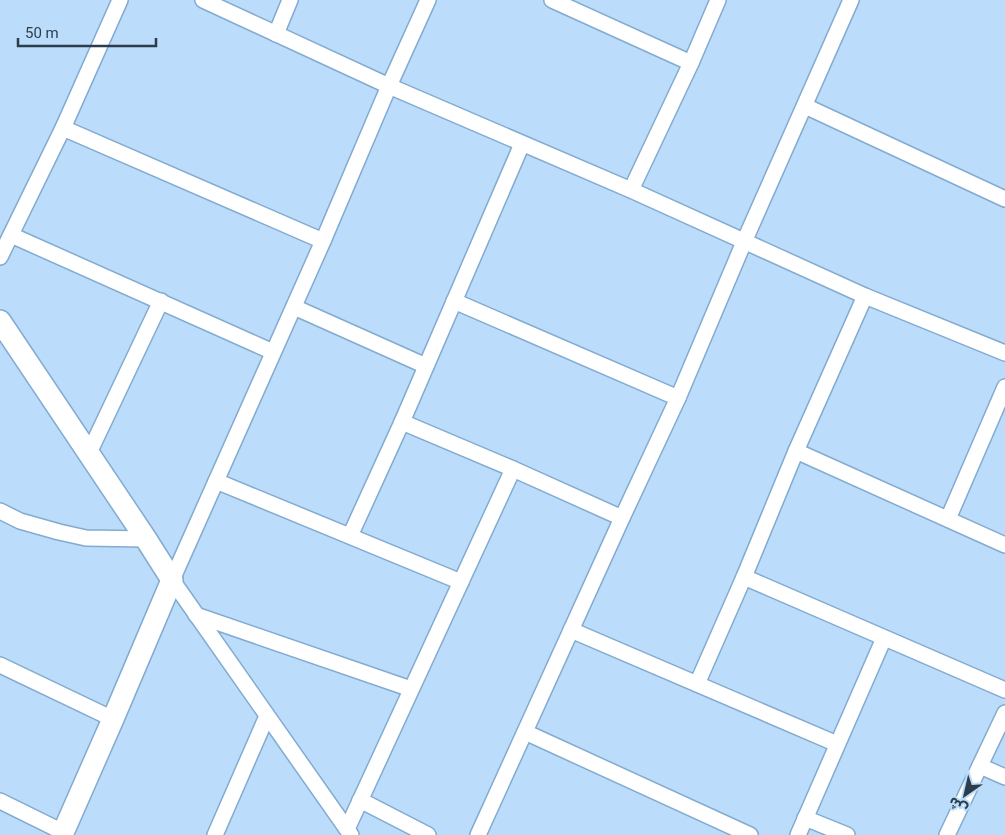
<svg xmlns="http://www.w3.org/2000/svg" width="1005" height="835" viewBox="0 0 1005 835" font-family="Roboto,'Noto Sans Arabic',sans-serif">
<rect width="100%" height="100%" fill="#bbdcfb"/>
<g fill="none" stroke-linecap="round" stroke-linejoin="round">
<!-- street casing -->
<g stroke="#83abd0" stroke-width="18">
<g id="street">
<polyline points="203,0 389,86 631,190 865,296 1005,353"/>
<polyline points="552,0 691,63"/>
<polyline points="276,34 290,0"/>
<polyline points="805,106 1005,199"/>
<polyline points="63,128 323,241"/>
<polyline points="631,190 691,63 718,0"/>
<polyline points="11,235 273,352"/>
<polyline points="0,257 63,128 120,0"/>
<polyline points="454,301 678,398"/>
<polyline points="294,307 426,366"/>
<polyline points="402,422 513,469 622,518"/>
<polyline points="796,451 1005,545"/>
<polyline points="89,453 161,301"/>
<polyline points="216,481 461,582"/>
<polyline points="0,511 20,521 59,532 86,538 146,539"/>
<polyline points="948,519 1005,387"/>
<polyline points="350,536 402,422 522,144"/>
<polyline points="744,577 1005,690"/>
<polyline points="196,615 411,689"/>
<polyline points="571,630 837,744"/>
<polyline points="0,665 113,719"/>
<polyline points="697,684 744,577 796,451 865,296"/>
<polyline points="525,732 750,835"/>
<polyline points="980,766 1005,777"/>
<polyline points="360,800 428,835"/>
<polyline points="0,801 63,832"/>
<polyline points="805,818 847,835"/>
<polyline points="347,829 513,469"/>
<polyline points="215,835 267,716"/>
<polyline points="351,835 172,580 323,241 389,86 428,0"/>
<polyline points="478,835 622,518 678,398 744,242 851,0"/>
<polyline points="798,835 884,638"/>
<polyline points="947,835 1005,713"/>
</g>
</g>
<!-- secondary casing -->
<g stroke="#83abd0" stroke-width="24">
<polyline id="secondary" points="0,321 146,539 172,580 113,719 62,835"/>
</g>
<!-- street -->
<use href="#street" stroke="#fff" stroke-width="15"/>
<!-- secondary -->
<use href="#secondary" stroke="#fff" stroke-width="21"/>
</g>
<!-- north arrow -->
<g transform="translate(965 795) rotate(214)" stroke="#bbdcfb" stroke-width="4" paint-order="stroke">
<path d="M0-4L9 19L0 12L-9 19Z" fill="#2c3d4c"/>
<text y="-8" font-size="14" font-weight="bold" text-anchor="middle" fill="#2c3d4c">ش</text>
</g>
<!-- scale -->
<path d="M18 38v8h138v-8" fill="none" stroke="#2c3d4c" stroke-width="2.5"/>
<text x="25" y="38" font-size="15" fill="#2c3d4c" stroke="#bbdcfb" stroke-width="4" paint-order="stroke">50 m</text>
</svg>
